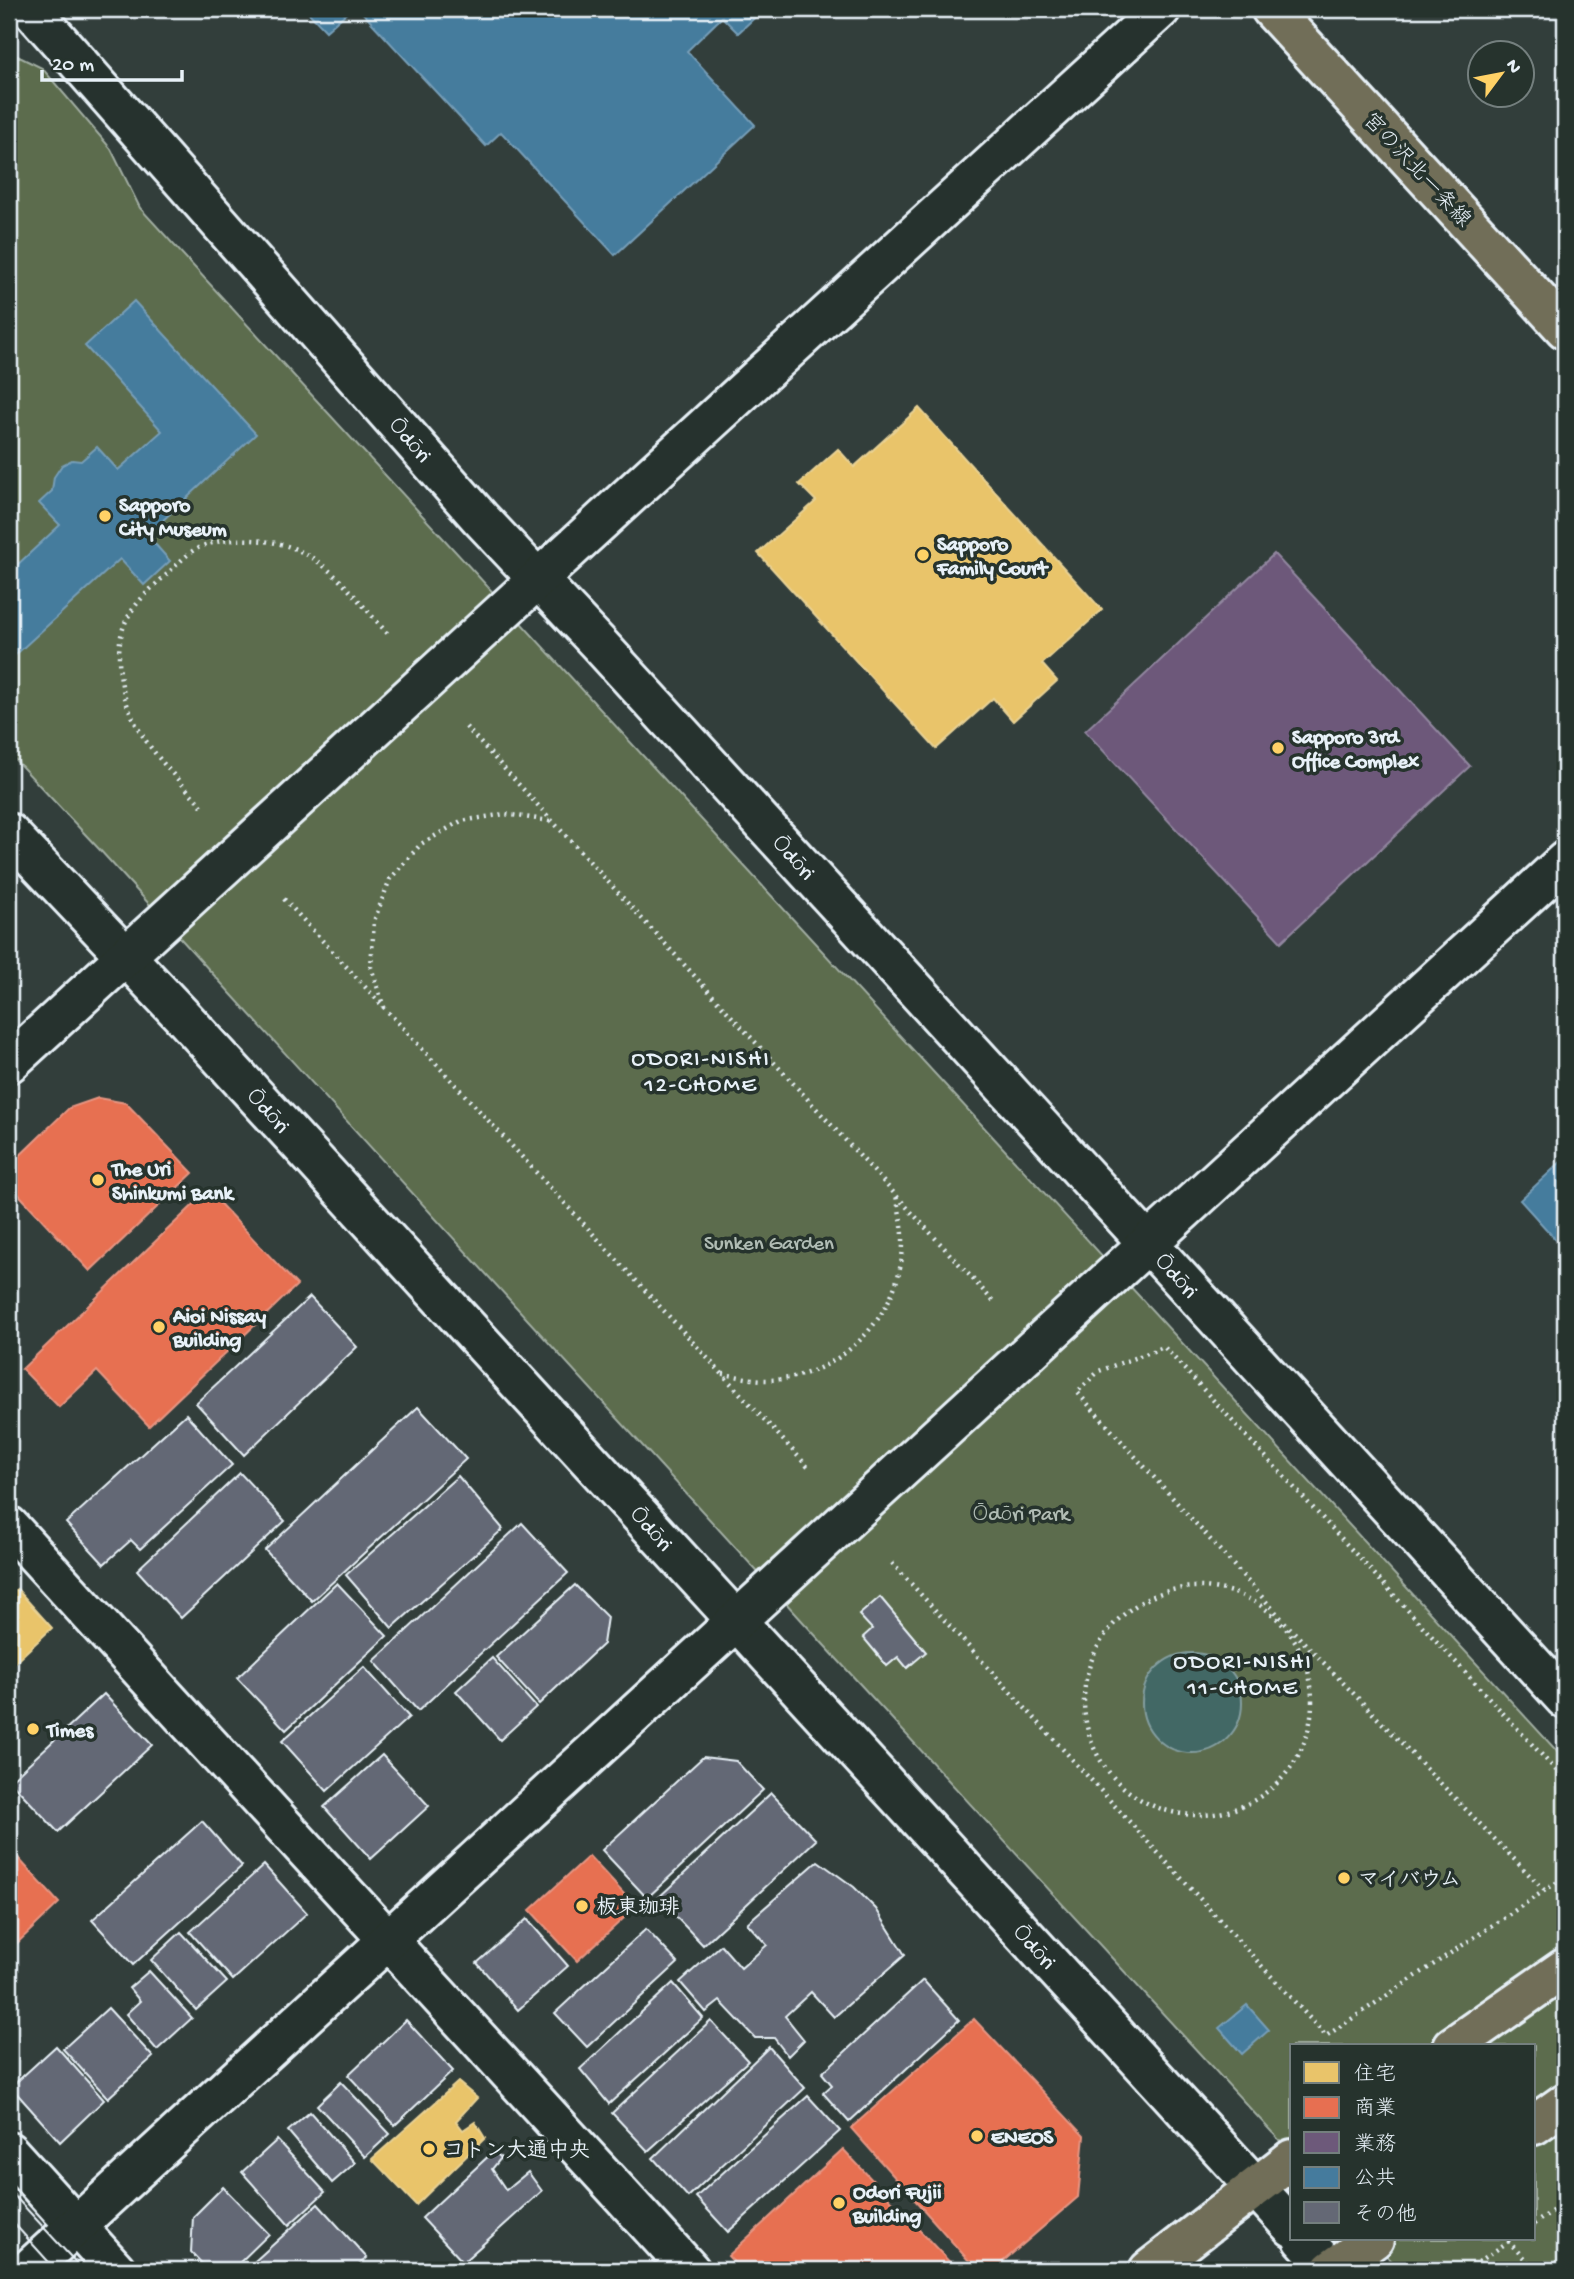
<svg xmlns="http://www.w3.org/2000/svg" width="1574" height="2279" font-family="'Gochi Hand','Klee One',sans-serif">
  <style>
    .green { fill: #5c6c4e; stroke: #a2aea3; stroke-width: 2 }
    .water { fill: #426765; stroke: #849ea0; stroke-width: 2 }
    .homes { fill: #e9c46a; stroke: #e9d295; stroke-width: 2 }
    .shops { fill: #e76f51; stroke: #e79683; stroke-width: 2 }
    .offices { fill: #6d597a; stroke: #9287a0; stroke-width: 2 }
    .public { fill: #457b9d; stroke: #769eb8; stroke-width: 2 }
    .building { fill: #646875; stroke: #e8f1f8; stroke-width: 2 }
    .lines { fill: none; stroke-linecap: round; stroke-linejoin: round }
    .minor-casing { stroke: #e8f1f8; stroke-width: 44 }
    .major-casing { stroke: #e8f1f8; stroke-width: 44 }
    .highway-casing { stroke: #e8f1f8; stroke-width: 44 }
    .path { stroke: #e8f1f8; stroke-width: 4.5; stroke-dasharray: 2 5; stroke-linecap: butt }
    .minor { stroke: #26332d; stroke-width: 38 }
    .major { stroke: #716e59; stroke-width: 38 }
    .highway { stroke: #716e59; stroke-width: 38 }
    .tram { stroke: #e8f1f8; stroke-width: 2 }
    .poi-dot { fill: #ffd166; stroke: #26332d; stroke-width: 2.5 }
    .labels { text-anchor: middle; stroke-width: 7; stroke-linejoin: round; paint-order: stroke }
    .street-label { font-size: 21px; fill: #e8f1f8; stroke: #26332d }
    .poi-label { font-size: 21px; font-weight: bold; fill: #e8f1f8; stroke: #26332d; text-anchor: start }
    .park-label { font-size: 21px; fill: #b0bcb4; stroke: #26332d }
    .neighbourhood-label { font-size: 23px; letter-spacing: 2px; fill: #e8f1f8; stroke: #26332d }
  </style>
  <rect width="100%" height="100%" fill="#323e3b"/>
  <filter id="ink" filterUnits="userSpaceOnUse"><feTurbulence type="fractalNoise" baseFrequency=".0143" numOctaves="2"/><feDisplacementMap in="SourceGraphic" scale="14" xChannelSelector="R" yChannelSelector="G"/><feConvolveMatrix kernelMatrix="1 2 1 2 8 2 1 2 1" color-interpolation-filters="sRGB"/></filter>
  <g filter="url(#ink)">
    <path class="green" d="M9 52 42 68 111 149 140 208 1565 1760V2270H1400L1371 2239H1534V2046H1292V2154L825 1646 99 849 9 753Z"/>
    <circle class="water" cx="1192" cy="1703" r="50"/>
    <g class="homes">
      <path d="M919 408 1102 610 1042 664 1057 681 1013 721 993 698 936 749 758 553 816 501 799 484 838 449 854 467Z"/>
      <path d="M17 1589 52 1628 9 1668V1596Z"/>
      <path d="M458 2082 477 2098 456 2121 463 2130 475 2122 485 2138 416 2205 372 2159Z"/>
    </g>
    <g class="shops">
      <path d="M98 1098 126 1103 193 1173 90 1271 9 1184V1166L69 1108Z"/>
      <path d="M208 1191 297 1285 149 1426 97 1371 59 1407 22 1369Z"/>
      <path d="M9 1848 59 1903 9 1951Z"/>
      <path d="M589 1856 636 1907 577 1961 530 1910Z"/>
      <path d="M974 2019 1084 2136 1078 2197 993 2270H977L851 2128Z"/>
      <path d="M843 2149 957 2270H741L728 2256Z"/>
    </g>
    <path class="offices" d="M1274 554 1470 766 1281 942 1085 731Z"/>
    <g class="public">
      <path d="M305 9H351L326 31Z"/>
      <path d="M359 9H764L738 33 722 17 687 51 755 125 615 255 501 132 486 146Z"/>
      <path d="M134 301 256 434 147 535 170 561 144 585 120 559 11 659 9 656V560L15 567 60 525 39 503 52 491 54 477 62 465 72 460 81 461 97 447 118 470 162 431 85 346Z"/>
      <path d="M1565 1158V1250L1520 1200Z"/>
      <path d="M1247 2005 1269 2030 1242 2054 1219 2028Z"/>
    </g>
    <g class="building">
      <path d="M310 1297 357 1347 244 1455 196 1403Z"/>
      <path d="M418 1407 466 1459 312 1601 265 1550Z"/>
      <path d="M186 1414 232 1465 140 1549 131 1540 104 1564 66 1523Z"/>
      <path d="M240 1473 285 1521 181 1618 137 1570Z"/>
      <path d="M458 1476 503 1529 392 1628 346 1575Z"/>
      <path d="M522 1523 568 1573 418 1711 374 1661Z"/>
      <path d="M337 1583 387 1636 286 1730 237 1678Z"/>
      <path d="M575 1585 607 1617 603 1644 539 1704 496 1657Z"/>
      <path d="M880 1597 926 1652 907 1668 898 1657 887 1666 863 1637 872 1629 859 1615Z"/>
      <path d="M492 1658 536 1707 500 1740 456 1691Z"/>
      <path d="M364 1667 409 1717 327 1791 282 1741Z"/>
      <path d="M104 1694 152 1745 58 1832 10 1781Z"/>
      <path d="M382 1755 429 1806 371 1859 324 1807Z"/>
      <path d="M703 1757 736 1761 763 1790 647 1898 602 1850Z"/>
      <path d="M771 1793 816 1840 703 1945 658 1898Z"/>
      <path d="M202 1821 242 1866 133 1965 92 1920Z"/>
      <path d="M818 1861 854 1887 876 1909 905 1955 834 2017 811 1992 785 2016 804 2040 788 2056 774 2038H755L720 2001 706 2012 680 1982 721 1945 741 1968 767 1945 747 1923Z"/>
      <path d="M264 1865 307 1913 233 1980 190 1932Z"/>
      <path d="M527 1919 568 1966 518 2010 477 1963Z"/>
      <path d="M646 1929 678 1963 587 2047 555 2013Z"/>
      <path d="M181 1932 227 1982 196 2010 151 1960Z"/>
      <path d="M149 1971 192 2018 157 2050 126 2014 140 2001 129 1988Z"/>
      <path d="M923 1980 959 2020 849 2122 823 2093 832 2085 822 2073Z"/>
      <path d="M673 1983 703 2018 609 2104 580 2069Z"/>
      <path d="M108 2008 153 2057 108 2098 63 2049Z"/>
      <path d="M406 2020 453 2071 395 2125 348 2075Z"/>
      <path d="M711 2021 748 2061 648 2151 612 2113Z"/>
      <path d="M56 2046 104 2100 60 2142 11 2087Z"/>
      <path d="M769 2047 805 2088 688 2197 653 2158Z"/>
      <path d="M341 2082 390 2134 365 2157 317 2105Z"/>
      <path d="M808 2096 840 2131 728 2232 696 2197Z"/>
      <path d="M310 2112 355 2163 332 2183 288 2131Z"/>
      <path d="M277 2140 325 2192 289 2225 242 2172Z"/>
      <path d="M494 2151 501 2158 492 2169 506 2190 528 2172 542 2191 463 2262 422 2218Z"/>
      <path d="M223 2187 269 2234 232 2270H208L191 2252 193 2217Z"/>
      <path d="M318 2204 367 2258 353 2270H245Z"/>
    </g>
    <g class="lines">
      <defs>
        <g id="minor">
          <path id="s1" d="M31 9 480 518 598 643 1565 1699"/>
          <path id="s2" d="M9 833 186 1020 1292 2227"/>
          <path d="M9 1063 1161 9"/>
          <path d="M9 1526 690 2270"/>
          <path d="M9 2152 116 2270"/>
          <path d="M1303 2239 1331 2270"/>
          <path d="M28 2270 1565 861"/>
        </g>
        <path id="major" d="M1271 9 1565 329"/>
        <g id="highway">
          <path d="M1453 2046 1565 1968"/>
          <path d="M1534 2125 1565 2103"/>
          <path d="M1149 2270 1292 2159"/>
          <path d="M1331 2270 1374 2239"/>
        </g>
      </defs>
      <use href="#minor" class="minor-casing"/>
      <use href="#major" class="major-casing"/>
      <use href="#highway" class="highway-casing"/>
      <g class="path">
        <path d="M466 727 993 1301"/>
        <path d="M202 806C171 771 136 740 124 694 118 671 116 642 126 621 134 604 150 589 164 577 174 568 185 555 196 549 219 536 266 538 290 547 331 561 360 604 389 635"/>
        <path d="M284 899 808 1467"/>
        <path d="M384 1008 371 967 374 921 390 879 421 844 461 821 505 814 550 821"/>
        <path d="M723 1374C737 1376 752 1380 766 1380 841 1380 905 1312 903 1237 903 1223 898 1208 896 1195"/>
        <path d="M892 1563 1326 2036 1565 1877"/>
        <circle cx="1198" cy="1701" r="114"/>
        <path d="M1544 1890 1291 1629 1077 1392 1099 1371 1164 1347 1565 1780"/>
        <path d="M1534 2224 1565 2202"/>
        <path d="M1508 2241 1535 2270"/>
        <path d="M1467 2270 1512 2239"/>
      </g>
      <use href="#minor" class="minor"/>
      <use href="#major" class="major"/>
      <use href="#highway" class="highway"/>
      <g class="tram">
        <path d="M9 2190 83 2270"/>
        <path d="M9 2218 56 2270"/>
      </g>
    </g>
  </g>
  <g class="poi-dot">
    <circle cx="105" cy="516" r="7"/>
    <circle cx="923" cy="555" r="7"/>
    <circle cx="1278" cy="748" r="7"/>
    <circle cx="98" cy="1180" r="7"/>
    <circle cx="159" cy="1327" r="7"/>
    <circle cx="33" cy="1729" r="7"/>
    <circle cx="1344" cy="1878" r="7"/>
    <circle cx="582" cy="1906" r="7"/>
    <circle cx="977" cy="2136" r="7"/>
    <circle cx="429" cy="2149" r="7"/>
    <circle cx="839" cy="2203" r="7"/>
  </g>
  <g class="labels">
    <g class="street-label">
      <text transform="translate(1418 169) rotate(47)" y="7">宮の沢北一条線</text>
      <text dy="7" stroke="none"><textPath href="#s1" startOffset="574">Ōdōri</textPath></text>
      <text dy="7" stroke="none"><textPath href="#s1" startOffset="1141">Ōdōri</textPath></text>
      <text dy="7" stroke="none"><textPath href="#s2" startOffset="380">Ōdōri</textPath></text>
      <text dy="7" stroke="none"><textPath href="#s1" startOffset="1708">Ōdōri</textPath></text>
      <text dy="7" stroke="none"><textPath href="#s2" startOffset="947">Ōdōri</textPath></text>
      <text dy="7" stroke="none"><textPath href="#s2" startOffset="1514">Ōdōri</textPath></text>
    </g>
    <g class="poi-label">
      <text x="119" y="511">Sapporo<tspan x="119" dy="24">City Museum</tspan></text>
      <text x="937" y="550">Sapporo<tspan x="937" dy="24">Family Court</tspan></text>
      <text x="1292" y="743">Sapporo 3rd<tspan x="1292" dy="24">Office Complex</tspan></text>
      <text x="112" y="1175">The Uri<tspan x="112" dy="24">Shinkumi Bank</tspan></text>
      <text x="173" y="1322">Aioi Nissay<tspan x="173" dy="24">Building</tspan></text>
      <text x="47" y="1736">Times</text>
      <text x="1358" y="1885">マイバウム</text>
      <text x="596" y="1913">板東珈琲</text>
      <text x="991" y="2143">ENEOS</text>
      <text x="443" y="2156">コトン大通中央</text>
      <text x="853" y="2198">Odori Fujii<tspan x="853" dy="24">Building</tspan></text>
    </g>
    <g class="park-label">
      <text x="769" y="1249">Sunken Garden</text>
      <text x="1021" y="1520">Ōdōri Park</text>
    </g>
    <g class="neighbourhood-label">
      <text x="701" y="1065">ODORI-NISHI<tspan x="701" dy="26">12-CHOME</tspan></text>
      <text x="1243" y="1668">ODORI-NISHI<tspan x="1243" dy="26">11-CHOME</tspan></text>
    </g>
  </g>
  <rect width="1574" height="2279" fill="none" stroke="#26332d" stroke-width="35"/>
  <rect x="18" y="18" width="1539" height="2244" fill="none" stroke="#e8f1f8" stroke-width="2.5" filter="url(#ink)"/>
  <rect x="1290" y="2044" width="245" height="196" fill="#26332d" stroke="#747f7e" stroke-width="2"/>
  <rect x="1304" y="2062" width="35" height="21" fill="#e9c46a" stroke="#747f7e" stroke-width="2"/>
  <text x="1354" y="2080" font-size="21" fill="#e8f1f8">住宅</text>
  <rect x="1304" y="2097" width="35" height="21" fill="#e76f51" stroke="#747f7e" stroke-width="2"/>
  <text x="1354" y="2114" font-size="21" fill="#e8f1f8">商業</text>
  <rect x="1304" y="2132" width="35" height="21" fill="#6d597a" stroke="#747f7e" stroke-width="2"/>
  <text x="1354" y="2150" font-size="21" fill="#e8f1f8">業務</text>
  <rect x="1304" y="2167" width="35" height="21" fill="#457b9d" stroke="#747f7e" stroke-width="2"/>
  <text x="1354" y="2184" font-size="21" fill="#e8f1f8">公共</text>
  <rect x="1304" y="2202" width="35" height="21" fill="#646875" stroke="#747f7e" stroke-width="2"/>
  <text x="1354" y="2220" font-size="21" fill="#e8f1f8">その他</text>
  <g transform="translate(1501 74) rotate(58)"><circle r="33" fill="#26332d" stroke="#747f7e" stroke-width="2"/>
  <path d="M0-5L12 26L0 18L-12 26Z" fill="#ffd166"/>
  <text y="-10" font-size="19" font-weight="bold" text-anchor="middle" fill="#e8f1f8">N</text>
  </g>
  <path d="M42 70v10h140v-10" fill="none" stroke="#e8f1f8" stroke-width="3.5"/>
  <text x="52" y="70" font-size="21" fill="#e8f1f8" stroke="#26332d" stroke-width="5" paint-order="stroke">20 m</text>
</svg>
